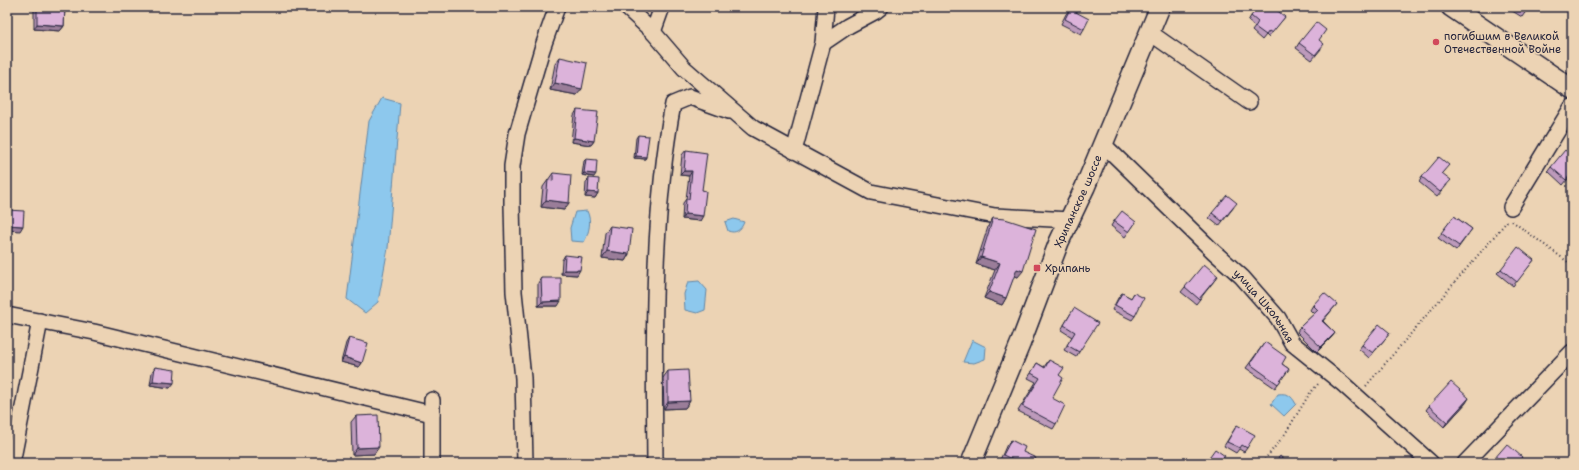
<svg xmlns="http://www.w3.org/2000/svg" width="1579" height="470" font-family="'Shantell Sans',sans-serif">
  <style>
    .water { fill: #8dc8ed; stroke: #6286a6 }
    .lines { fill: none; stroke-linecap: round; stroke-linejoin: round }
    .minor-casing { stroke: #22223b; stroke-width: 18 }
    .major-casing { stroke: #22223b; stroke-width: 22 }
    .path { stroke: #22223b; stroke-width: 2; stroke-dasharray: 1 3; stroke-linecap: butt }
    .minor { stroke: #ecd3b4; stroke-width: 15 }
    .major { stroke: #ecd3b4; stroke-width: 19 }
    .wall { fill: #bd9abb; stroke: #22223b }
    .shaded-wall { fill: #9a7d99; stroke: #22223b }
    .building { fill: #dcb3da; stroke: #22223b }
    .poi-dot { fill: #d1495b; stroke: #ecd3b4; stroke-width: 1.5 }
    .labels { text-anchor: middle; stroke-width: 3.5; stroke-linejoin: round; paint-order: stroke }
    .poi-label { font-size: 11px; fill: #22223b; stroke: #ecd3b4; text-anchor: start }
    .street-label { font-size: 11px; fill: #22223b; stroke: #ecd3b4 }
  </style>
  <rect width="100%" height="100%" fill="#ecd3b4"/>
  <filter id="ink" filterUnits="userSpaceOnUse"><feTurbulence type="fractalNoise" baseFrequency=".025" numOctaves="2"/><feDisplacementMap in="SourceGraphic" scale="8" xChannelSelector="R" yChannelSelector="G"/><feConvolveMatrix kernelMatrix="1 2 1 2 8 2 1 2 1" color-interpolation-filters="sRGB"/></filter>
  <g filter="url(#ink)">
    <g class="water">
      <path d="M382 98 400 103 388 248 378 302 365 313 347 299 369 121Z"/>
      <path d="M587 211C592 221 589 233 584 242L571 241 570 228 575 212Z"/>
      <path d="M734 219 744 222C741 230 736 234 728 231L725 222Z"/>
      <path d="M699 281 707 290 705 310 697 313 685 310 684 294 688 282Z"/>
      <path d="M972 340 986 347 985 359 974 363 963 362Z"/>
      <path d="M1278 394C1288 393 1291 395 1296 404L1284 416 1271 404Z"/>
    </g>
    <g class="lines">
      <defs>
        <g id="minor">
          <path d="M626 7 653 32 684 68 753 128 871 192 995 216 1070 220"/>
          <path d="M653 32 662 7"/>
          <path d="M1149 32 1249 102"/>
          <path d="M823 43 848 26 876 11 881 7"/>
          <path id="s1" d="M1102 143 1214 252 1242 277 1278 318 1292 343 1343 384 1431 463"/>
          <path d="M794 151 823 43 826 7"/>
          <path d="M1511 207 1572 107"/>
          <path d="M7 315 94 332 432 414"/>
          <path d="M432 400V463"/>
          <path d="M12 463 40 321"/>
          <path d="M525 463 523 378 514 292 512 204V166L517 134 542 49 557 7"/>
          <path d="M655 463C654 343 651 222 673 104L690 97 729 111"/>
          <path d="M1465 463 1572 352"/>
        </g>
        <g id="major">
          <path d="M1451 7 1572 89"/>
          <path id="s2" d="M971 463 1021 342 1059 242 1085 187 1160 7"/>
        </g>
      </defs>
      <use href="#minor" class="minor-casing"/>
      <use href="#major" class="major-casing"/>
      <g class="path">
        <path d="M1512 221 1572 265"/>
        <path d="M1366 386 1509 219"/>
        <path d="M1262 463 1285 434 1310 393 1319 383"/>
      </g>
      <use href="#minor" class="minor"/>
      <use href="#major" class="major"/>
    </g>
    <g class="wall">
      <path d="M34 7H65L64 26 60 31 34 29Z"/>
      <path d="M1510 7H1529L1522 17 1509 9Z"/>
      <path d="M1070 9 1084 29 1081 34 1061 24 1066 14Z"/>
      <path d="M1251 16 1285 17 1268 37 1266 35 1262 40 1252 31 1255 27 1248 21Z"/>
      <path d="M1319 40 1321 49 1312 60 1296 48 1299 43Z"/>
      <path d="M560 57 577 95 550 90 555 64Z"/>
      <path d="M577 110 594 141 591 145 571 142 574 115Z"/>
      <path d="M638 135 646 157 645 159 634 158 636 138Z"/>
      <path d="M686 150 702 190 700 221 682 219 683 203 686 199 689 176 680 175 682 155Z"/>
      <path d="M586 159 594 177 582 175 584 161Z"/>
      <path d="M1551 167 1572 174 1563 185 1548 171Z"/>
      <path d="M1445 169 1442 173 1447 185 1437 197 1419 182 1422 177Z"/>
      <path d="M553 173 564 210 541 207 543 187Z"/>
      <path d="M589 178 598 193 595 198 585 197 586 183Z"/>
      <path d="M1234 207 1219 226 1209 218 1212 213Z"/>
      <path d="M1454 216 1472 229 1456 251 1438 238Z"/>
      <path d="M993 218 1018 277 1014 276 1006 298 1002 305 984 298 995 270 976 264 989 224Z"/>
      <path d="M1114 221 1136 222 1125 237 1111 226Z"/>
      <path d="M610 226 629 254 625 261 602 258 605 233Z"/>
      <path d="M565 255 577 275 561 274 562 260Z"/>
      <path d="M1534 260 1513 286 1497 273 1501 269Z"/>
      <path d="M1218 276 1196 304 1181 292 1185 287Z"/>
      <path d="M541 278 558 306H538V283Z"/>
      <path d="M1122 293 1131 298 1134 293 1135 316 1132 320 1112 310 1118 298Z"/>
      <path d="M1337 304 1323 321 1335 333 1331 338 1317 352 1297 332 1300 327 1314 314 1310 310 1313 305Z"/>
      <path d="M1071 313 1079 352 1076 357 1064 350 1072 337 1061 330Z"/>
      <path d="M1390 333 1369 358 1359 349 1362 345Z"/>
      <path d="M349 338 362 363 359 367 341 362 346 343Z"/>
      <path d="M1265 342 1282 364 1289 369 1275 388 1246 368Z"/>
      <path d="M1049 360 1059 375 1052 398 1056 424 1053 429 1018 411 1036 382 1028 378 1037 363 1044 367Z"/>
      <path d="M155 367 170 388 150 385 152 372Z"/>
      <path d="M668 371 690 401 685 408 664 409 663 378Z"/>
      <path d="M1466 403 1444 427 1426 410 1429 406Z"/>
      <path d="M356 416 374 454 352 455 351 422Z"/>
      <path d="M1237 425 1247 448 1244 452 1239 449 1236 453 1224 446Z"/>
      <path d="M1011 440 1023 452 1033 463H1007L1000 460 1007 444Z"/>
      <path d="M1522 457 1518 463H1491L1494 459Z"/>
    </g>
    <g class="shaded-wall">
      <path d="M37 24 64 26 60 31 34 29Z"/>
      <path d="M555 83 582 89 577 95 550 90Z"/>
      <path d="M574 138 594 141 591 145 571 142Z"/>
      <path d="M636 156 646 157 645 159 634 158Z"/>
      <path d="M684 171H692L689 176 680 175Z"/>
      <path d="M584 173 596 174 594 177 582 175Z"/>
      <path d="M588 192 598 193 595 198 585 197Z"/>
      <path d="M546 200 569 203 564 210 541 207Z"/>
      <path d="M685 214 703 216 700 221 682 219Z"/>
      <path d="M7 225 23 226 20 231 7 230Z"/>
      <path d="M607 251 629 254 625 261 602 258Z"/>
      <path d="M981 257 1000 263 995 270 976 264Z"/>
      <path d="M1017 269 1023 271 1018 277 1012 275Z"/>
      <path d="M564 270H580L577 275 561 274Z"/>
      <path d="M989 292 1006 298 1002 305 984 298Z"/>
      <path d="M561 301 558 306H538L542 302Z"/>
      <path d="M1335 333 1331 338 1317 352 1321 347Z"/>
      <path d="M344 357 362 363 359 367 341 362Z"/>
      <path d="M153 381 174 383 170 388 150 385Z"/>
      <path d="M1469 398 1466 403 1444 427 1447 422Z"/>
      <path d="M690 401 685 408 664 409 668 402Z"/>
      <path d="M379 447 374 454 352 455 357 448Z"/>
    </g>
    <g class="building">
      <path d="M37 7H65L64 26 37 24Z"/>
      <path d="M1258 7H1273L1285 17 1272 33 1269 31 1266 35 1255 27 1258 22 1251 16Z"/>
      <path d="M1522 7H1529L1527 10Z"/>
      <path d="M1070 9 1089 19 1084 29 1065 19Z"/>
      <path d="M1316 22 1326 30 1319 40 1324 44 1315 55 1299 43Z"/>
      <path d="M560 57 587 63 582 89 555 83Z"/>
      <path d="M577 110 598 112 594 141 574 138Z"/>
      <path d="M638 135 649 136 646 157 636 156Z"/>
      <path d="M686 150 707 153 702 190 706 191 703 216 685 214 686 199H689L692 171H684Z"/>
      <path d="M1565 150 1572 156V173L1566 180 1551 167Z"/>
      <path d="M1439 157 1449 165 1442 173 1451 180 1440 192 1422 177Z"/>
      <path d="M586 159 597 160 596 174 584 173Z"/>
      <path d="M553 173 571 175 569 203 546 200 548 180 553 181Z"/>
      <path d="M589 178 599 179 598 193 588 192Z"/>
      <path d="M1227 195 1237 203 1222 221 1212 213Z"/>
      <path d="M7 210 24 211 23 226 7 225Z"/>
      <path d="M1122 211 1136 222 1129 232 1114 221Z"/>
      <path d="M1454 216 1472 229 1459 246 1441 233Z"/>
      <path d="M993 218 1005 219 1036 229 1023 271 1017 269 1006 298 989 292 1000 263 981 257Z"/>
      <path d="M610 226 632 229 629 254 607 251Z"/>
      <path d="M1518 247 1534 260 1517 282 1501 269Z"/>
      <path d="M565 255 582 257 580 270H564Z"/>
      <path d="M1204 264 1218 276 1199 299 1185 287Z"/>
      <path d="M541 278H561V301L542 302Z"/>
      <path d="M1122 293 1131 298 1134 293 1144 298 1135 316 1115 305Z"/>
      <path d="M1324 293 1337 304 1322 321 1335 333 1321 347 1300 327 1318 310 1313 305Z"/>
      <path d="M1074 308 1098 323 1079 352 1067 345 1075 332 1064 325Z"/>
      <path d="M1379 324 1390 333 1373 353 1362 345Z"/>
      <path d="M349 338 368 343 362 363 344 357Z"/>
      <path d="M1265 342 1286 357 1282 364 1289 369 1278 384 1250 364Z"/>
      <path d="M1049 360 1064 368 1059 375 1063 378 1052 398 1065 405 1056 424 1022 406 1040 378 1031 373 1037 363 1045 368Z"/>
      <path d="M155 367 175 370 174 383 153 381Z"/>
      <path d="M688 370 690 401 668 402V371Z"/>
      <path d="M1451 382 1469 398 1447 422 1429 406Z"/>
      <path d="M378 415 379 447 357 448 356 416Z"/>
      <path d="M1237 425 1255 435 1247 448 1242 445 1240 448 1227 442Z"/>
      <path d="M1011 440 1025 447 1023 452 1036 458 1033 463H1020L1003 455Z"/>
      <path d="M1507 444 1522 457 1517 463H1498L1494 459Z"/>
      <path d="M1215 449 1225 456 1220 463H1205Z"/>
      <path d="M1280 456 1288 463H1274Z"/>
    </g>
  </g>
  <g class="poi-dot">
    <circle cx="1436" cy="42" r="4"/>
    <rect x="1033" y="264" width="8" height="8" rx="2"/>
  </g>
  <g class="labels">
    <g class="poi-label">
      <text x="1444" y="40">погибшим в Великой<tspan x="1444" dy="13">Отечественной Войне</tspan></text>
      <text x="1045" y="272">Хрипань</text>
    </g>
    <g class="street-label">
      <text dy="4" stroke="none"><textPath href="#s2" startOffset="283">Хрипанское шоссе</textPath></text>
      <text dy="4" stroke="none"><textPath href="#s1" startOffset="230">улица Школьная</textPath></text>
    </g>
  </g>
  <rect width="1579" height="470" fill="none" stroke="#ecd3b4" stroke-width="24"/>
  <rect x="12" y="12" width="1555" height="446" fill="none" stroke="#22223b" stroke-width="1.5" filter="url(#ink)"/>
</svg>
